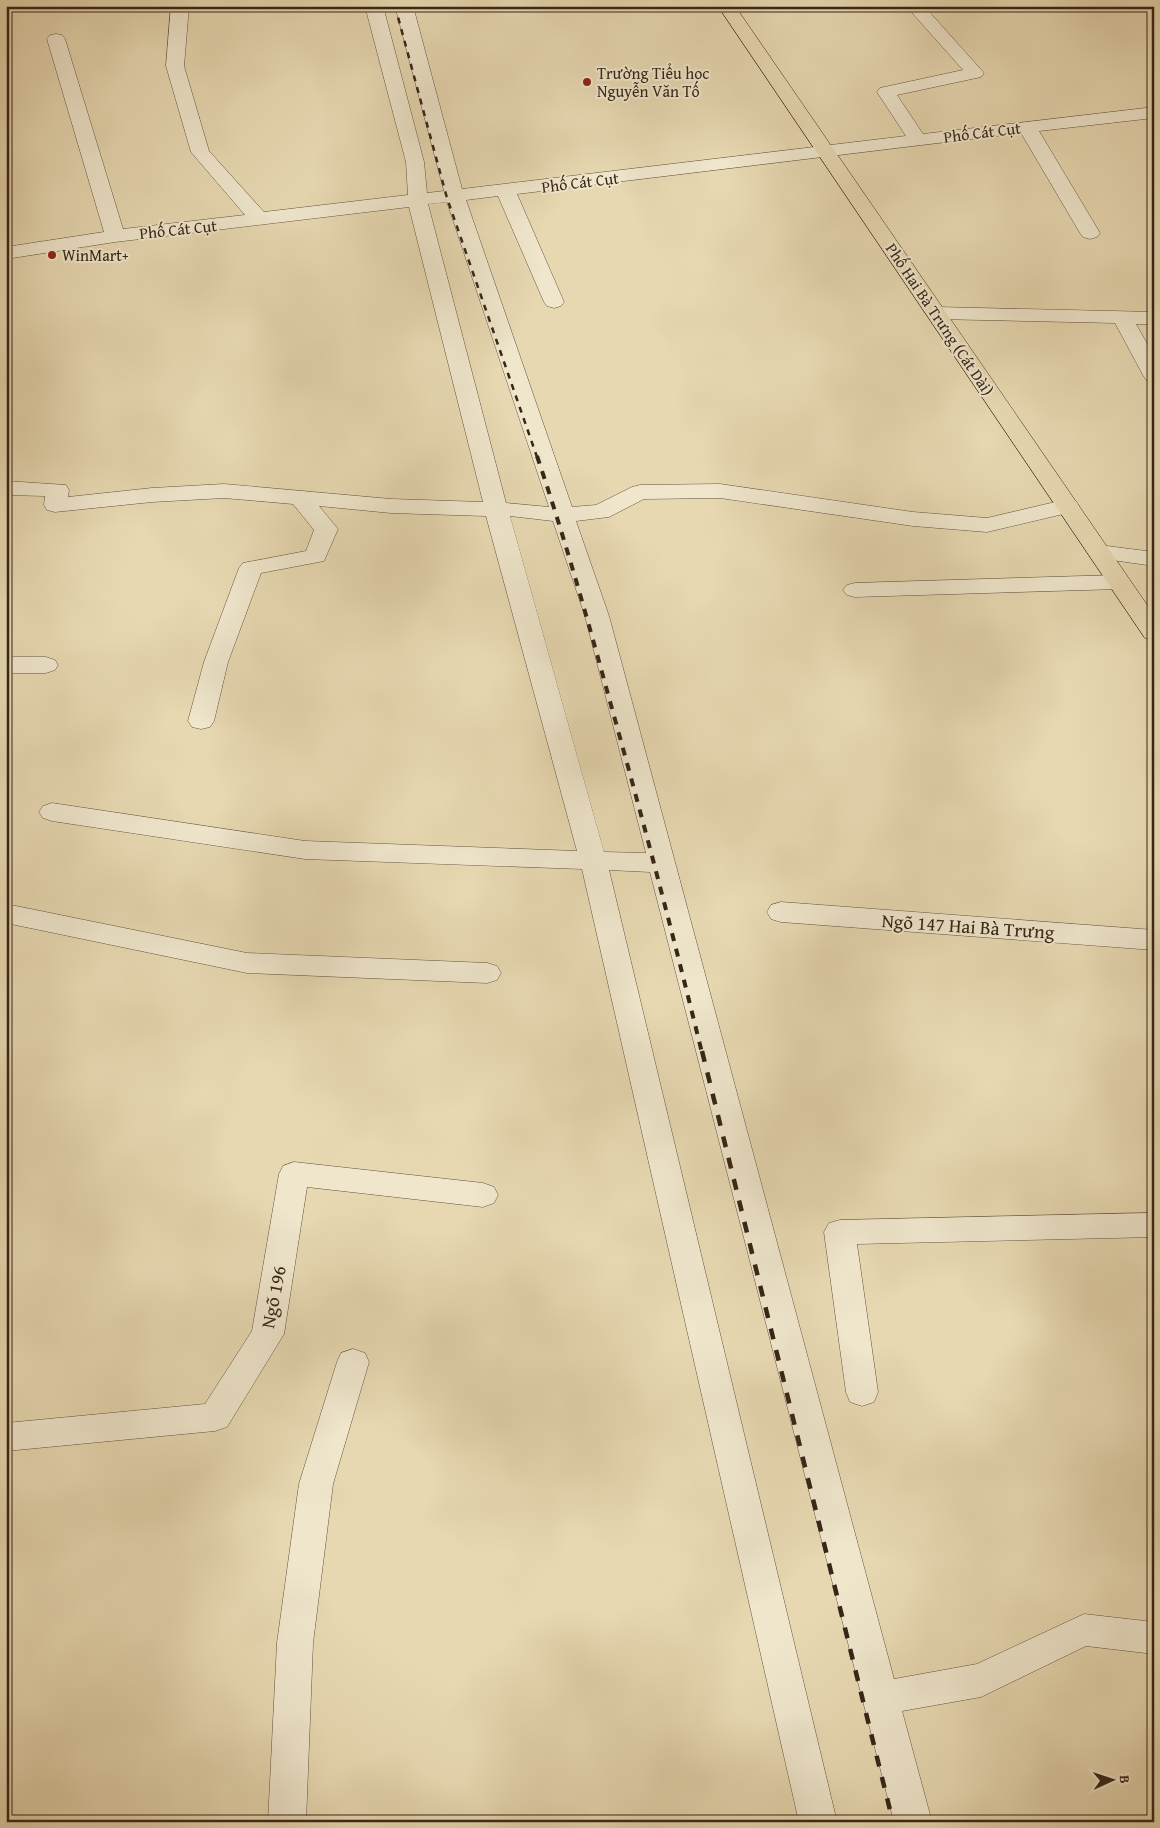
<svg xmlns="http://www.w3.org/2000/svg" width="1160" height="1828" font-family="'Gentium Book Plus',serif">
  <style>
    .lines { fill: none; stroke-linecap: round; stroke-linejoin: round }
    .minor-casing { stroke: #63523e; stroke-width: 1 }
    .major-casing { stroke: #372517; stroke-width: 1 }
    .minor { fill: #efe6cc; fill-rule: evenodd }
    .major { fill: #e7d8b1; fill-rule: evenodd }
    .rail-far2 { stroke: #372517; stroke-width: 2.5; stroke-dasharray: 6 6; stroke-linecap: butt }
    .rail-far1 { stroke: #372517; stroke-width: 4; stroke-dasharray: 8 8; stroke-linecap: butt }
    .rail { stroke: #372517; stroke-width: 4.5; stroke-dasharray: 11 11; stroke-linecap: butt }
    .poi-dot { fill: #8f2418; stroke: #efe6cc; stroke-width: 2 }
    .labels { text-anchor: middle; stroke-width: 4; stroke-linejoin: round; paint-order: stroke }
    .far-poi-label { font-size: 16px; fill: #372517; stroke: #efe6cc; text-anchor: start }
    .far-street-label { font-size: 16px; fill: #372517; stroke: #efe6cc }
    .street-label { font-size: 19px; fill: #372517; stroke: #efe6cc }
  </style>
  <rect width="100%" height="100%" fill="#e7d8b1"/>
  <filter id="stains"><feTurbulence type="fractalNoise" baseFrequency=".004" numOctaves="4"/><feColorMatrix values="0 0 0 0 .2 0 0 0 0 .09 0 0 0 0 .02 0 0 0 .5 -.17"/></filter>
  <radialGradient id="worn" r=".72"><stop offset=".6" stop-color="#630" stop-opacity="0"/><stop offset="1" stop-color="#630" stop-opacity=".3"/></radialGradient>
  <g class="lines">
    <defs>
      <g id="minor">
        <path d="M171 6H189L184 66 209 151 264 212 408 195 406 162 365 6H383L424 162 427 193 444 191 395 6H413L462 189 906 136 877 92 880 88 963 70 906 6H924L984 73 981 77 897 95 923 134 1154 107V118L1039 131 1100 233 1097 237 1090 239 1083 237 1080 233 1021 133 517 194 564 302 561 306 554 308 547 306 544 302 498 196 466 200 572 507 596 505 632 487 640 485 720 484 913 512 987 518 1068 499 1076 501 1079 506 1076 511 987 532 913 526 720 498 644 499 609 517 576 521 609 616 894 1679 977 1664 1084 1614 1154 1622V1654L1086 1646 981 1697 902 1711 932 1822H894L650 872 609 870 837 1822H799L582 869 305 859 52 821 43 818 39 812 43 806 52 803 305 841 577 851 486 516 391 513 319 506 338 529 324 561 261 573 228 662 214 721 210 727 201 729 192 727 188 721 204 662 239 568 243 563 306 551 314 530 293 504 224 498 152 502 55 512 47 510 44 505 45 496 6 495V481L66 485 69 490 68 497 152 488 224 484 391 499 483 502 409 207 115 242 6 259V247L104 232 47 39 50 35 56 34 62 35 65 39 123 229 245 215 191 152 166 66ZM447 202 549 507 506 503 428 204ZM510 516 553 521 585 616 646 853 604 852Z"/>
        <path d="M936 307 1154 312V324H1136L1154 356V381L1146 380 1143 375 1115 323 936 319 929 317 926 313 929 309Z"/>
        <path d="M1099 545 1154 552V566L1091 557 1087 552 1091 547Z"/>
        <path d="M1119 575 1127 577 1131 582 1127 587 1119 589 855 597 847 595 843 590 847 585 855 583Z"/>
        <path d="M6 657H46L55 660 58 665 55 670 46 673H6Z"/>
        <path d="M781 902 1154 930V950L781 922 771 919 767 912 771 905Z"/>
        <path d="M6 904 247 953 487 963 497 966 501 973 497 980 487 983 247 973 6 923Z"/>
        <path d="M294 1162 483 1183 494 1187 498 1195 494 1203 483 1207 307 1187 284 1334 227 1427 215 1431 6 1451V1423L205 1404 252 1331 279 1174 283 1166Z"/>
        <path d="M1154 1213V1237L857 1244 878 1392 874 1402 862 1406 850 1402 846 1392 824 1232 829 1223 840 1220Z"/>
        <path d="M353 1349 365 1353 369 1362 333 1484 313 1643 306 1822H268L277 1643 299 1484 337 1362 341 1353Z"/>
      </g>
      <path id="major" d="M718 6H735L1154 615V640L1145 638Z"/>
    </defs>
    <use href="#minor" class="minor-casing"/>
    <use href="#major" class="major-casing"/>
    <use href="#minor" class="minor"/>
    <use href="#major" class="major"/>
    <path class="rail-far2" d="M395 6 447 198 537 457"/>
    <path class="rail-far1" d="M537 456C564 536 587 617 609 698 642 816 673 934 702 1053"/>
    <path class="rail" d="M702 1051 893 1822"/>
  </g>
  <g class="poi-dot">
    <circle cx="587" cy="82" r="5"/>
    <circle cx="52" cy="255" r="5"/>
  </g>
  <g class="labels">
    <g class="far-poi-label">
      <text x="597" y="79">Trường Tiểu học<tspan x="597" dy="18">Nguyễn Văn Tố</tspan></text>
      <text x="62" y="261">WinMart+</text>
    </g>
    <g class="far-street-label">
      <text transform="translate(982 132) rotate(-7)" y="6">Phố Cát Cụt</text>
      <text transform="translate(580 182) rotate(-7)" y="6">Phố Cát Cụt</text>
      <text transform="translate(178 229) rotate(-6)" y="6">Phố Cát Cụt</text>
      <text transform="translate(940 319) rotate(56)" y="6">Phố Hai Bà Trưng (Cát Dài)</text>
    </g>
    <g class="street-label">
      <text transform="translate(968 926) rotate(4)" y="7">Ngõ 147 Hai Bà Trưng</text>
      <text transform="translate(273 1297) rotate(-79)" y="7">Ngõ 196</text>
    </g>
  </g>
  <rect width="1160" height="1828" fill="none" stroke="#e7d8b1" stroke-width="25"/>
  <rect x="8" y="8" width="1145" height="1813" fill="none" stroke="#372517" stroke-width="2.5"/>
  <rect x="12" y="12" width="1135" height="1803" fill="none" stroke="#372517"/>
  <g transform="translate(1112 1780) rotate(87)" stroke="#efe6cc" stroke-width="4" paint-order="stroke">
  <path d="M0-4L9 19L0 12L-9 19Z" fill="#372517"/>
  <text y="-8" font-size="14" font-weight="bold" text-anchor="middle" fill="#372517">B</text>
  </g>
  <rect width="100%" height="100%" filter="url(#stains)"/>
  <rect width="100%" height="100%" fill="url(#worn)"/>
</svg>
